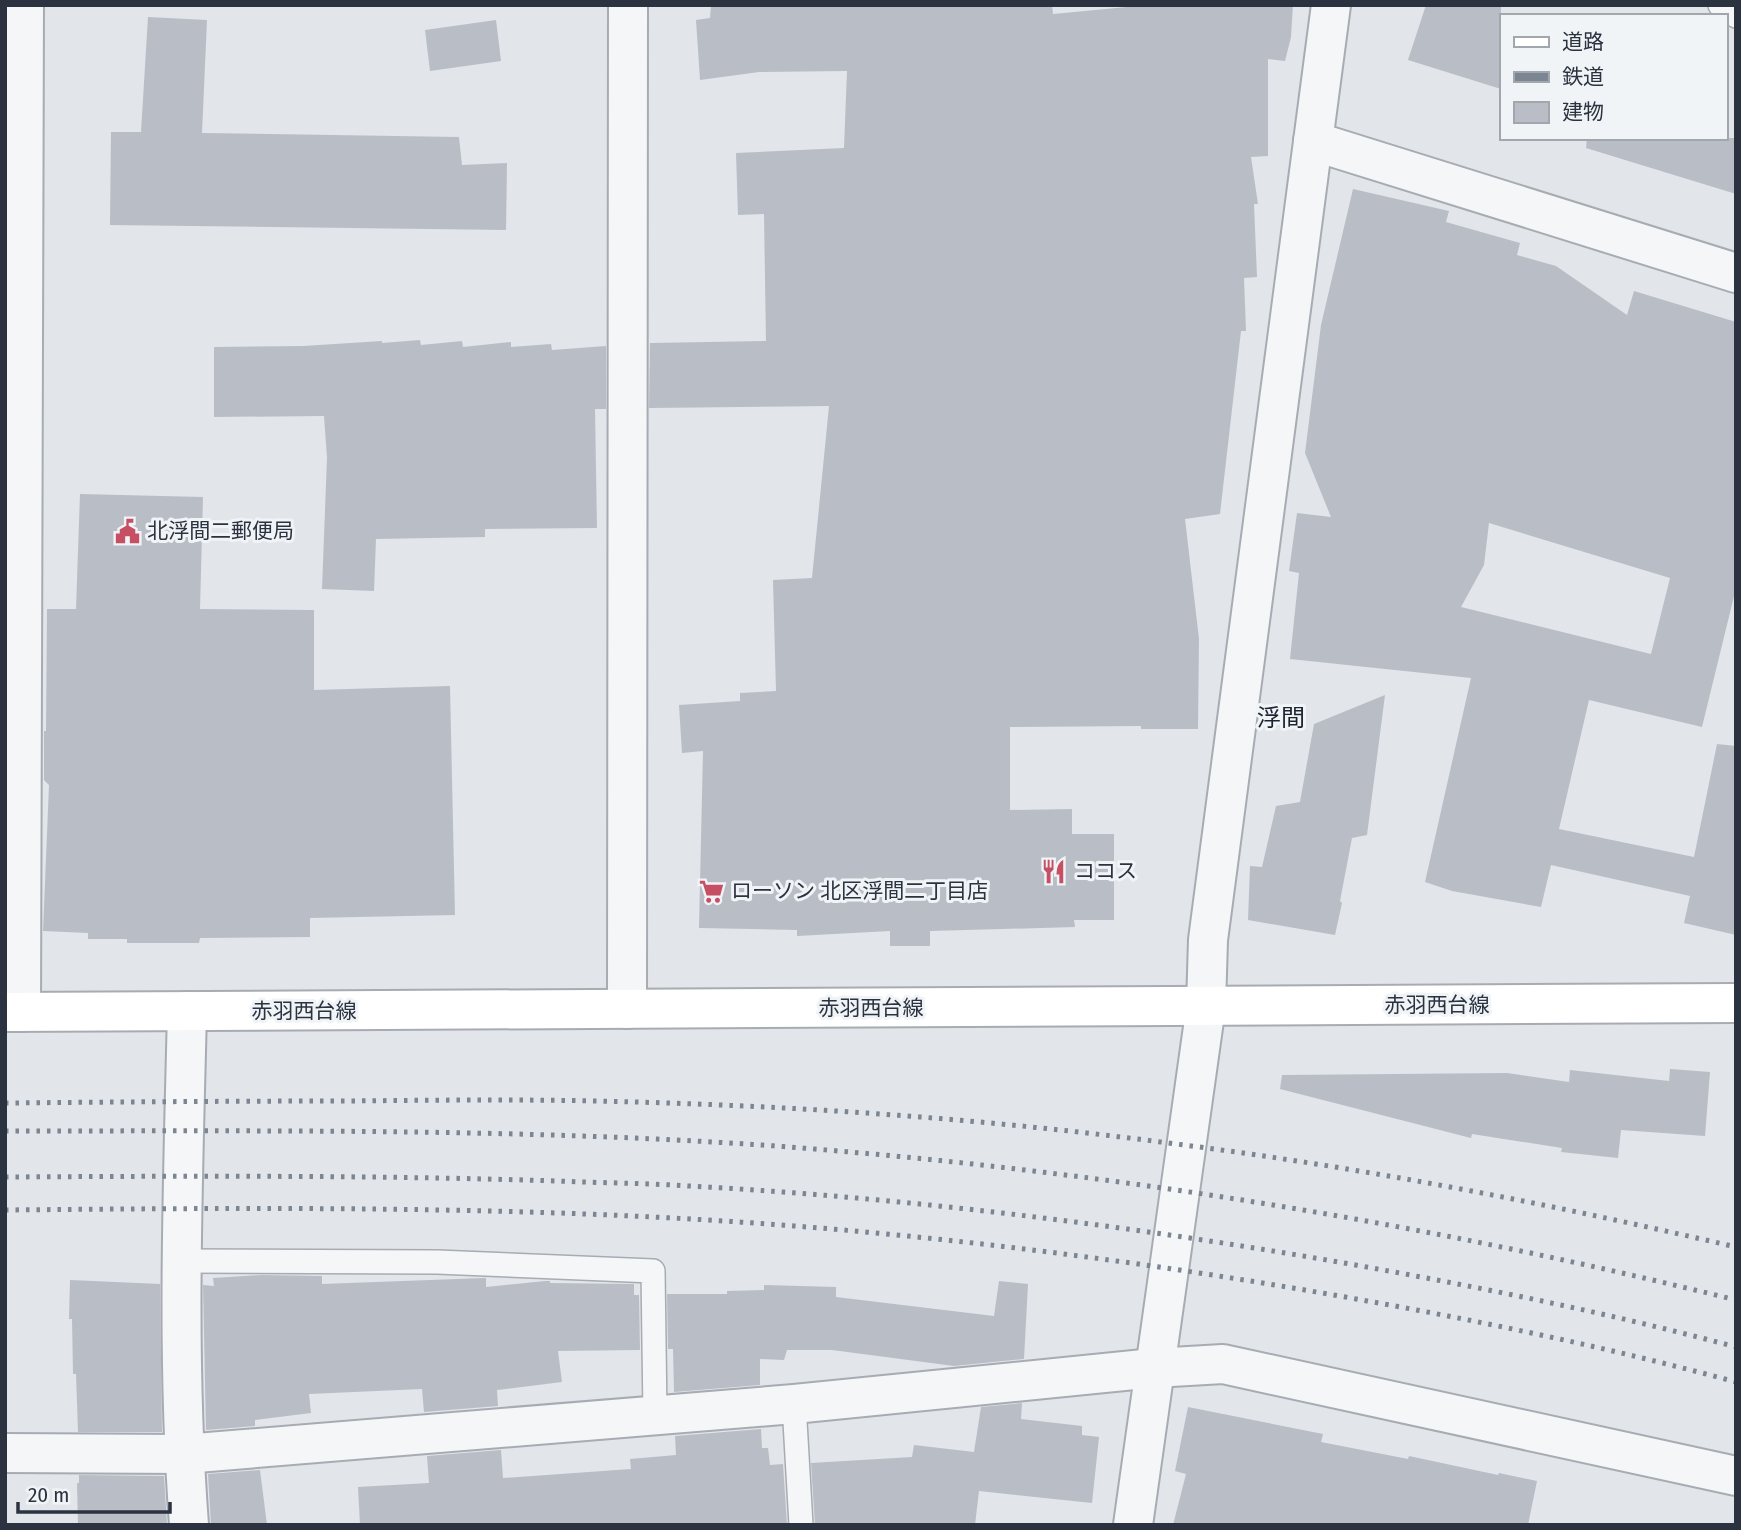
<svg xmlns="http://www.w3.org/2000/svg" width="1741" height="1530" font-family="'Fira Sans Condensed','Noto Sans JP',sans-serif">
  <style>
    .building { fill: #b9bec6; fill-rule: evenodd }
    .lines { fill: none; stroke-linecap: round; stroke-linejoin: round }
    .service-casing { stroke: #a7acb3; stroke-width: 26 }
    .minor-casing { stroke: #a7acb3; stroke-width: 42 }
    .secondary-casing { stroke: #a7acb3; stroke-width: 42 }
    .service { stroke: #f4f6f8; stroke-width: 23 }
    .minor { stroke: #f4f6f8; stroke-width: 38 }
    .secondary { stroke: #fff; stroke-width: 38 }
    .rail { stroke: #7c8592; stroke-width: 5; stroke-dasharray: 3.5 7; stroke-linecap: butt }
    .labels { text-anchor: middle; stroke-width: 6; stroke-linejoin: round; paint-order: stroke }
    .poi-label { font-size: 21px; fill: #2b3340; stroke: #f1f4f7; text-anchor: start }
    .street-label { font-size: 21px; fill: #2b3340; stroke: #f1f4f7 }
    .quarter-label { font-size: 24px; fill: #1d2431; stroke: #f1f4f7 }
  </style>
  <rect width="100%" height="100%" fill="#e2e5e9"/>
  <g class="building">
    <path d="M711 5H1052L1053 14 1148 5H1293L1291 37 1285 61 1268 59V156L1251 157 1258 204H1254L1257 277 1244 278 1246 331H1241L1220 514 1185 519 1199 639 1198 729H1141V726L1010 727V810L1072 809V834H1114V920H1074L1075 927 930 931V946H890V931L797 936V930L699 928 703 751 682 753 679 705 740 701V693L776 691 773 580 812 578 829 406 649 408 650 343 766 341 764 214 738 215 736 153 844 148 847 71 759 72 700 80 696 20 710 18Z"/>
    <path d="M1426 5H1501V89L1408 60Z"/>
    <path d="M148 17 207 20 202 133 459 137 462 165 507 163 506 230 110 225 111 132H141Z"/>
    <path d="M496 20 501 61 430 71 425 30Z"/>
    <path d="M1587 138H1736V194L1586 148Z"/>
    <path d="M1353 189 1449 211 1446 222 1520 243 1517 255 1556 266 1627 315 1634 291 1736 322V588L1702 727 1589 700 1559 829 1694 857 1717 744 1736 746V935L1684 923 1690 896 1551 865 1541 907 1452 891 1425 882 1471 678 1290 659 1299 573 1289 571 1297 513 1331 517 1305 453 1321 325ZM1489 523 1670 578 1651 654 1461 607 1484 565Z"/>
    <path d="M420 340 421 345 462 341 463 347 511 342V347L551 344 552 350 606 346V409H595L597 528 485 529V537L376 539 374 591 322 589 327 458 324 416 214 417V347L303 346 382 341V343Z"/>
    <path d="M80 494 203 497 200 609 314 610V690L450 686 455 915 310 918V937L200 938 199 943H127V939H88V933L43 931 49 785 44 780V731H46L47 609H76Z"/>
    <path d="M1385 695 1367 835 1352 838 1340 901 1342 903 1335 935 1248 920 1250 866 1262 867 1276 806 1300 802 1314 724Z"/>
    <path d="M1670 1069 1710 1072 1705 1136 1621 1130 1618 1158 1561 1152 1562 1148 1472 1134 1471 1138 1280 1089 1282 1075 1507 1073 1569 1082 1570 1070 1669 1081Z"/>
    <path d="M262 1275 322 1276V1284L484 1278H486V1287L545 1281H550V1283L634 1284V1295H639L640 1350 558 1351 562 1382 497 1390 498 1406 424 1412 422 1389 309 1394 311 1413 255 1420V1426L206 1430 203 1285 214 1286 213 1278Z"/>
    <path d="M70 1280 160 1284 162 1432H78L76 1374H73L72 1319H69Z"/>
    <path d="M999 1281 1028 1284 1024 1359 954 1366 832 1350H787L784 1360 760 1359V1385L674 1392 673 1349H668L667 1294H727V1291L764 1290V1285L836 1287V1297L994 1316Z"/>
    <path d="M1022 1403 1021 1419 1082 1426V1435L1099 1437 1092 1503 979 1491 975 1525H815L811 1463 912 1457 914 1445 974 1452 981 1407Z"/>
    <path d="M1188 1407 1323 1434 1321 1442 1408 1459 1409 1456 1498 1475 1499 1473 1537 1481 1528 1525H1173L1186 1474 1175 1471Z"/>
    <path d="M761 1429 762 1448H768L770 1465 783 1464 787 1525H360L358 1487 429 1483 427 1456 501 1450 503 1478 631 1469 630 1459 676 1455 675 1436Z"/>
    <path d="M260 1470 267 1525H211L208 1474Z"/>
    <path d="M79 1475 164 1476 167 1525H78L77 1483H79Z"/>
  </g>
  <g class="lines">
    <defs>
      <g id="service">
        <path d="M1720 5 1736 16"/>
        <path d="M182 1261 437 1262 653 1271 655 1415"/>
        <path d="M794 1404 801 1525"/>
      </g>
      <g id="minor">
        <path d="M1313 141 1736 273"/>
        <path d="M627 1009 628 5"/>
        <path d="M187 1011C183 1182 176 1354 189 1525"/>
        <path d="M21 1012 24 5"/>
        <path d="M5 1453 184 1454 794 1404 1154 1368 1223 1364 1736 1476"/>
        <path d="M1133 1525 1206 1006 1208 940 1331 5"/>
      </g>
      <path id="secondary" d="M5 1012 1736 1003"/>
    </defs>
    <use href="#service" class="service-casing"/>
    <use href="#minor" class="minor-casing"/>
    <use href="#secondary" class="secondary-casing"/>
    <use href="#service" class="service"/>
    <use href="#minor" class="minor"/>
    <use href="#secondary" class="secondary"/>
    <g class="rail">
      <path d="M5 1103C119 1102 233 1101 347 1101 443 1100 539 1099 635 1102 816 1107 997 1120 1176 1144 1365 1168 1551 1204 1736 1247"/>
      <path d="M5 1131C262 1131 520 1128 776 1146 1100 1170 1421 1222 1736 1300"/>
      <path d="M5 1177C189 1176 373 1175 558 1181 601 1183 645 1183 689 1186 911 1198 1132 1226 1350 1264 1479 1287 1609 1313 1736 1347"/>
      <path d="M5 1210C227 1208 450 1206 672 1218 882 1229 1091 1254 1299 1289 1446 1314 1592 1343 1736 1382"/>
    </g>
  </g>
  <defs>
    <symbol id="civic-bare" viewBox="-9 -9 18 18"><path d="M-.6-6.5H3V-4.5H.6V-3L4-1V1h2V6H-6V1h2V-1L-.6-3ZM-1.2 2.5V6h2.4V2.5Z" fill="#c64f64" stroke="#f1f4f7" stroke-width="2.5" paint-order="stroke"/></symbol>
    <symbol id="restaurant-bare" viewBox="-9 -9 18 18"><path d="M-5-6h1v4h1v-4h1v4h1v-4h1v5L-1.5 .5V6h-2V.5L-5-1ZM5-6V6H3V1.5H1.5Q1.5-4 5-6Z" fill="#c64f64" stroke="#f1f4f7" stroke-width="2.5" paint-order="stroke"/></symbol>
    <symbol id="supermarket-bare" viewBox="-9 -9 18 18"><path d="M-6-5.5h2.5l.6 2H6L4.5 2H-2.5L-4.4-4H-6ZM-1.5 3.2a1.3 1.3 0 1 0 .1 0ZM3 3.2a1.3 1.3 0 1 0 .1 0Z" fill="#c64f64" stroke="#f1f4f7" stroke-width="2.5" paint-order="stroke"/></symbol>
  </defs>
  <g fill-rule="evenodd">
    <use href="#civic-bare" x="110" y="514" width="35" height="35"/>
    <use href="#restaurant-bare" x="1036" y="854" width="35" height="35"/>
    <use href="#supermarket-bare" x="694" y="874" width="35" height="35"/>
  </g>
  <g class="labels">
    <g class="poi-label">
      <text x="147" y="538">北浮間二郵便局</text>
      <text x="1074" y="878">ココス</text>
      <text x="731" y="898">ローソン 北区浮間二丁目店</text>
    </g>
    <g class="street-label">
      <text x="1437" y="1012">赤羽西台線</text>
      <text x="871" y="1015">赤羽西台線</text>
      <text x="304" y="1018">赤羽西台線</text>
    </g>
    <g class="quarter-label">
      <text x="1281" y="726">浮間</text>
    </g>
  </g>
  <rect width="1741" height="1530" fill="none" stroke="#2b3340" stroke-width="14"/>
  <rect x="1500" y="14" width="228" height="126" fill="#f1f4f7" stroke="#a2a7ae" stroke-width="2"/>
  <rect x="1514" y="37" width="35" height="10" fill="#ffffff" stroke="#a2a7ae" stroke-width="2"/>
  <text x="1562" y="49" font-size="21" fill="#2b3340">道路</text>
  <rect x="1514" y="72" width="35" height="10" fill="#7c8592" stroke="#a2a7ae" stroke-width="2"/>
  <text x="1562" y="84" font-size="21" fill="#2b3340">鉄道</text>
  <rect x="1514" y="102" width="35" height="21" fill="#b9bec6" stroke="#a2a7ae" stroke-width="2"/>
  <text x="1562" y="119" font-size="21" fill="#2b3340">建物</text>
  <path d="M18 1502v10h152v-10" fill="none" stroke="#2b3340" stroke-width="3.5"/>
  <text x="28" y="1502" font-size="21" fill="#2b3340" stroke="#f1f4f7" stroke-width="5" paint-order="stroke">20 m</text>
</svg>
